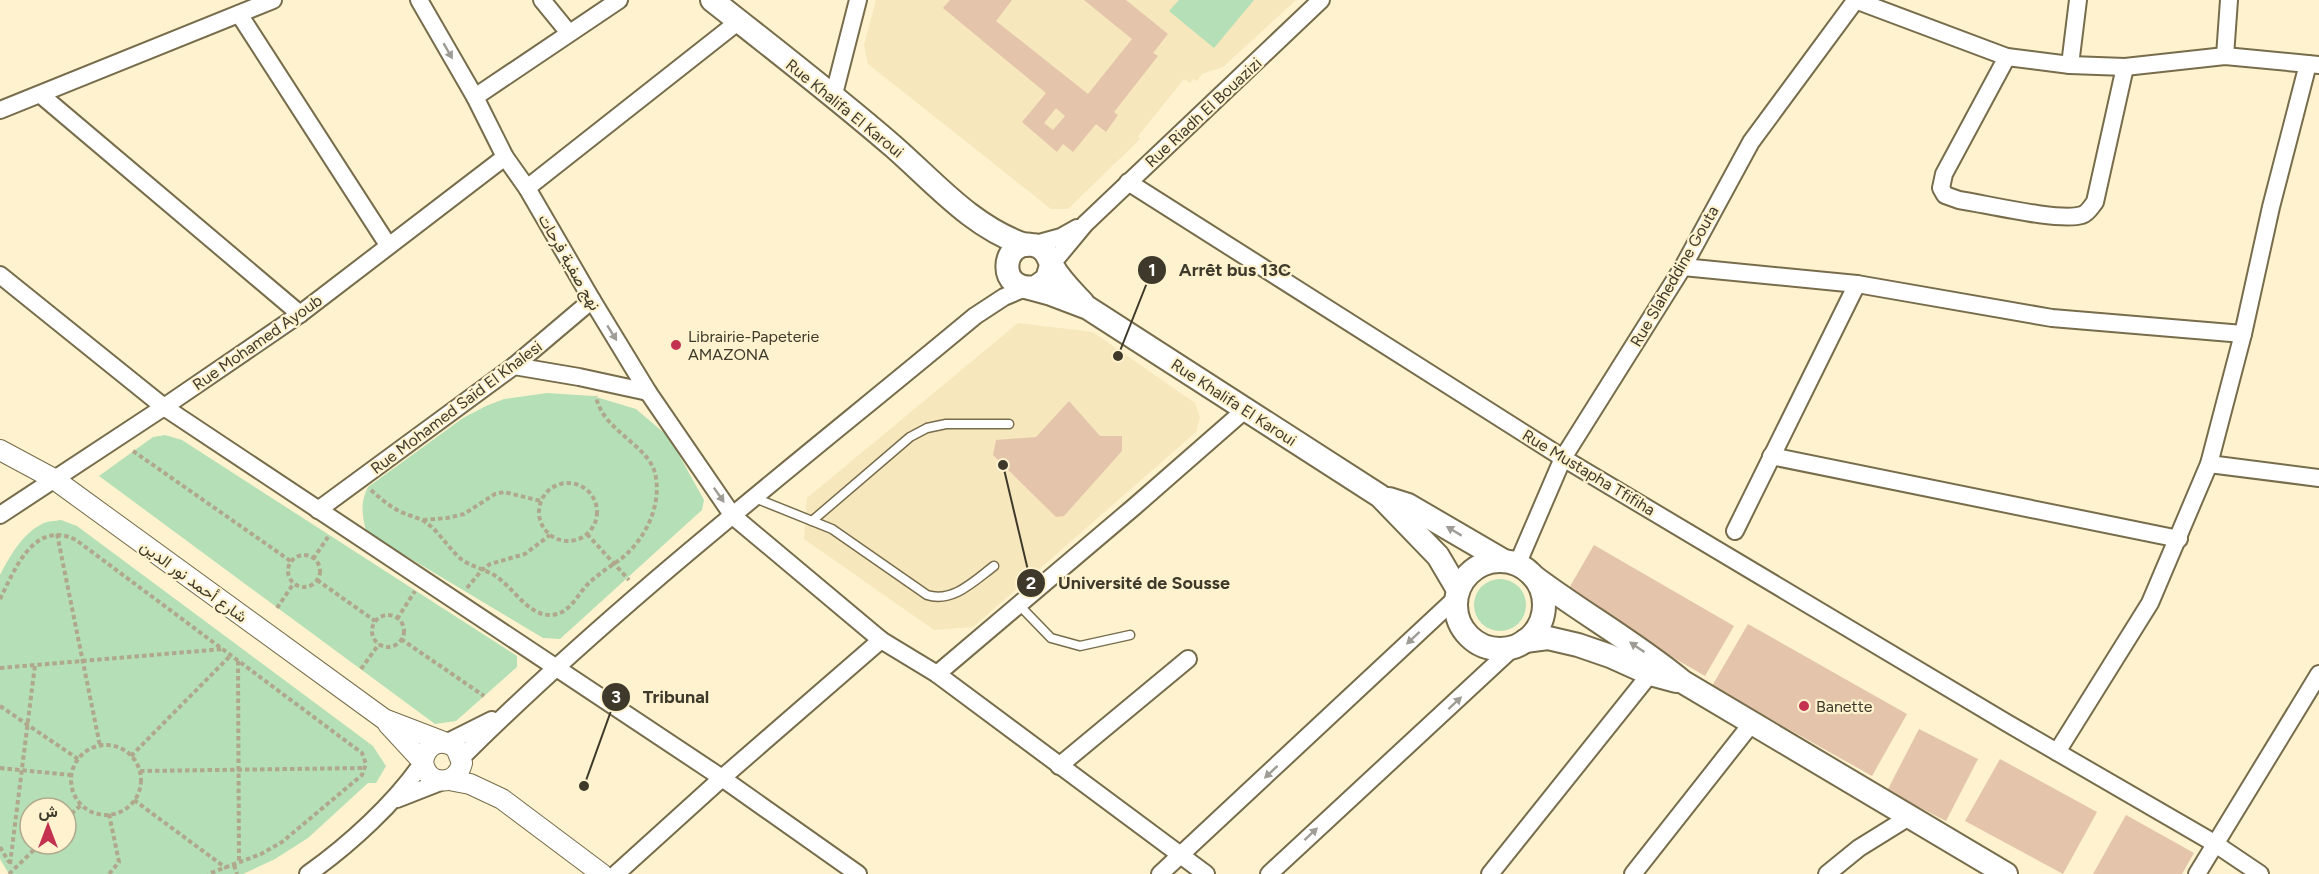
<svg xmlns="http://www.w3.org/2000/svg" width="2319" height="874" font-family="Figtree,Vazirmatn,sans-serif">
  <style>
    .built { fill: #f6e7bc }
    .green { fill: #b5dfb7; fill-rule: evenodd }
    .building { fill: #e4c4ab; fill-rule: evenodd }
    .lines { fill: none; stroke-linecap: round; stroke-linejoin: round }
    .service-casing { stroke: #776c4b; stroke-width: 11 }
    .minor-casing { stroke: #776c4b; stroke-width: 20 }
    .tertiary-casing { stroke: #776c4b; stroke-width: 22 }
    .secondary-casing { stroke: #776c4b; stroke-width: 26 }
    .path { stroke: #b0a88c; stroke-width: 4; stroke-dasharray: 4.5 3; stroke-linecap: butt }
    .service { stroke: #fff; stroke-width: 8 }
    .minor { stroke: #fff; stroke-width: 16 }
    .tertiary { stroke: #fff; stroke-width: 20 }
    .secondary { stroke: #fff; stroke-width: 22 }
    .oneway { fill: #9e9c95 }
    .poi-dot { fill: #c33251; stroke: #fef3ce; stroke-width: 2 }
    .labels { text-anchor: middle; stroke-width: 4.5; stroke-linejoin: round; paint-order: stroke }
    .street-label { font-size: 16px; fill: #3e392b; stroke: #fef3ce }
    .poi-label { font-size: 16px; fill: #3e392b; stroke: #fef3ce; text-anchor: start }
    .leader { fill: none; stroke: #3e392b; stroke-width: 2 }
    .callout-dot { fill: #3e392b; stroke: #fef3ce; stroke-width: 2 }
    .mark-label { font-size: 18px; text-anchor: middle; font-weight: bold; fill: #fff }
    .callout-label { font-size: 18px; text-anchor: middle; font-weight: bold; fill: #3e392b; stroke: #fef3ce; stroke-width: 4.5; stroke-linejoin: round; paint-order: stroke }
  </style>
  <rect width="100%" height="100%" fill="#fef3ce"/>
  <g class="built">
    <path d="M876 0H1296L1223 67 1202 74 1197 81 1193 79 1190 83 1184 79 1138 136 1140 139 1068 209H1051L868 64 864 45Z"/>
    <path d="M1018 323 1093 332 1195 403 1200 417 1196 432 973 627 934 630 804 539 807 498Z"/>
  </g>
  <g class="green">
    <path d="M1179 0H1254L1214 48 1169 11Z"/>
    <path d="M547 393 593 396 636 409 669 437 704 500 702 510 560 639 543 638 376 538 366 531C362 514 360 503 368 487L463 418 486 406 504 399Z"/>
    <path d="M165 435 182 440 517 656V667L456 721 435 724 99 476 153 437Z"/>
    <path d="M61 520 77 526 373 746 386 766 376 783H368L308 838 275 859 243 874H9L0 859V575C10 556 22 534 42 524 47 521 55 521 61 520ZM30 808H66V844H30Z"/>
    <circle cx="1500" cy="605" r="26"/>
  </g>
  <g class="building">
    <path d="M950 0H1012L996 21 1088 94 1132 39 1084 0H1126L1168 34 1153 53 1158 56 1114 112 1118 115 1106 132 1096 124 1073 152 1063 144 1057 152 1022 122 1046 93 943 8ZM1056 108 1065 116 1053 130 1044 123Z"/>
    <path d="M1069 401 1100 436H1122V451L1064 516 1056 517 993 455 996 440 1036 437Z"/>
    <path d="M1594 545 1734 626 1705 676 1565 595Z"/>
    <path d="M1748 624 1907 714 1872 776 1712 686Z"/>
    <path d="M1919 729 1978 759 1946 821 1887 791Z"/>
    <path d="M2000 759 2097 812 2063 874 1965 821Z"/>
    <path d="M2126 815 2194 853 2182 874H2093Z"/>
  </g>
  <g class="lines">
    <defs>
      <g id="service">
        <path d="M755 498 832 529 927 595C953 603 974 581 994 566"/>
        <path d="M812 521 910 437 927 428 946 424H1009"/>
        <path d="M1019 605 1051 638 1080 646 1130 635"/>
      </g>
      <g id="minor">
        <path d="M419 0 475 97 505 157 527 188 592 300 648 392 733 516 881 640"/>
        <path d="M542 0 569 33"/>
        <path d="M1855 0 2007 57 2070 65 2125 67 2225 56 2319 65"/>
        <path d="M239 14 388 245"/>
        <path d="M2225 56 2229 0"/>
        <path d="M2007 57 1944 174 1941 188 1945 195 1959 200C1986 204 2059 222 2082 215 2088 213 2091 207 2095 202L2125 67"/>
        <path d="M2070 65 2078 0"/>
        <path d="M41 95 300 314"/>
        <path d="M475 97 619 0"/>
        <path d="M833 98 858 0"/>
        <path d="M0 110 273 0"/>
        <path d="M1128 182 1563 458 2007 723 2214 843 2260 874"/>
        <path d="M527 188 739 21"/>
        <path d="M1032 245 1061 237 1077 228"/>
        <path d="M1051 265 1085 224 1321 0"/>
        <path d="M1683 267 1857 284 2052 318 2243 334"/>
        <path d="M0 275 164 407 722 778 858 874"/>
        <path d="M514 366 579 377 648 392"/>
        <path d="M1771 456 2179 539"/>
        <path d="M2209 464 2319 478"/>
        <path d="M318 510 514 366 592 300"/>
        <path d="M0 515 164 407 300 314 505 157"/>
        <path d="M1735 531 1857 284"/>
        <path d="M1517 565 1563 458 1683 267 1751 142 1855 1"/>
        <path d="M937 674 1134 507 1246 409"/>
        <path d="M446 743 492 720"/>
        <path d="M2057 752 2150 603 2209 464 2243 334 2271 207 2308 64"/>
        <path d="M461 758C621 599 802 460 975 316L1004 297 1025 288"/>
        <path d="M1059 766 1188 659"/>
        <path d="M397 799 443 781"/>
        <path d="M308 874C349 845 395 803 423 762"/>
        <path d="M616 874 722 778 881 640 937 674 1206 874"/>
        <path d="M1160 874 1456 598"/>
        <path d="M1269 874 1515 646"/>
        <path d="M1490 874 1650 674"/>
        <path d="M1633 874 1752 723"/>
        <path d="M1827 874 1859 848 1909 817"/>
        <path d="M2197 874 2319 674"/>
      </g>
      <g id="tertiary">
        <path d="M0 450 54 479 384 719 444 742"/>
        <path d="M388 724 423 762C427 786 456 787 462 763L456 748C441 737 426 744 423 762"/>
        <path d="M449 780 470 784 502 799 602 874"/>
      </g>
      <g id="secondary">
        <path d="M712 0C773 48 835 96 894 147 935 183 972 227 1025 245"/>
        <path d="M1051 265 1047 279 1036 287C996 293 1001 240 1032 245 1036 245 1041 248 1044 251 1049 256 1049 262 1053 267 1061 281 1072 291 1083 303"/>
        <path d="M1029 288 1051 294 1088 308 1380 496 1438 556 1458 590"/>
        <path d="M1389 499 1408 505 1504 561"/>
        <circle cx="1500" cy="605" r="44"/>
        <path d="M1533 576C1582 613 1636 643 1683 682L2006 874"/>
        <path d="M1525 641 1548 638 1578 645 1610 656 1650 674 1676 681"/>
      </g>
    </defs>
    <use href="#service" class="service-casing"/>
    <use href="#minor" class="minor-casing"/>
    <use href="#tertiary" class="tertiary-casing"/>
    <use href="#secondary" class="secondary-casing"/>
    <g class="path">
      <path d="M133 451 292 562"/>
      <circle cx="568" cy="512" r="29"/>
      <path d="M371 490C380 498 390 507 401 512 408 515 415 517 422 520 438 529 447 547 461 559 471 567 486 569 497 577 515 589 531 621 557 614 572 610 578 593 589 583 597 575 608 568 618 561 643 543 661 509 656 478 652 445 602 432 596 396"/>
      <path d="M423 520 447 518 464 514 495 494 504 492 541 501"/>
      <path d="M57 534 100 746"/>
      <path d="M587 534 629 580"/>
      <circle cx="304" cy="571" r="16"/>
      <path d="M313 559 328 537"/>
      <path d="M317 580 375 621"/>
      <path d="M467 588 482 570 490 564 525 554 550 535"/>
      <path d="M0 599C15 569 34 519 76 540L362 753 366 764 362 775 282 842 261 854 208 874"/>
      <path d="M277 608 294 583"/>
      <circle cx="388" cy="631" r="16"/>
      <path d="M397 619 415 591"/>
      <path d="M401 639 484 696"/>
      <path d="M238 661 239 863"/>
      <path d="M0 668 223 649"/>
      <path d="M361 669 379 644"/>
      <path d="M0 706 78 759"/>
      <circle cx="106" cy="780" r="35"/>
      <path d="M131 756 231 655"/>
      <path d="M0 768 71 775"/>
      <path d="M140 771 365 768"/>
      <path d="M134 800 226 868"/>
      <path d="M109 814 119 862 109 874"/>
      <path d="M66 819 81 805"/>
      <path d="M0 847 9 862"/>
      <path d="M10 864 35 665"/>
      <path d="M234 865 237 874"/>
      <path d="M9 874 40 844"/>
    </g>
    <use href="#service" class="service"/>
    <use href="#minor" class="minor"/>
    <use href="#tertiary" class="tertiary"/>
    <use href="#secondary" class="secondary"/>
  </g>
  <defs><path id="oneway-solid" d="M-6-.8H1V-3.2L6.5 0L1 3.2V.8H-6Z" transform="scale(1.5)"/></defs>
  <g class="oneway">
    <use href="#oneway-solid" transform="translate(448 51) rotate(60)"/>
    <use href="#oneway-solid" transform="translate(612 333) rotate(58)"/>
    <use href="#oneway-solid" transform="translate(719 495) rotate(55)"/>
    <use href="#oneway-solid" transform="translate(1454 531) rotate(-149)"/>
    <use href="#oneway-solid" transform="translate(1413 638) rotate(137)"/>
    <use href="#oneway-solid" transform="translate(1637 647) rotate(-146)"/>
    <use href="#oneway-solid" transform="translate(1455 703) rotate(-43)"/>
    <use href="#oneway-solid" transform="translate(1271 772) rotate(137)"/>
    <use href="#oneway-solid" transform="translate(1311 834) rotate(-43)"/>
  </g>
  <g class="poi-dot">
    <circle cx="676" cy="345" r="6"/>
    <circle cx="1804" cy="706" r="6"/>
  </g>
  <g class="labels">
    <g class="street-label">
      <text transform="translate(845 108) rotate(39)" y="6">Rue Khalifa El Karoui</text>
      <text transform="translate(1203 112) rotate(-43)" y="6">Rue Riadh El Bouazizi</text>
      <text transform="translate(570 262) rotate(60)" y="6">نهج صفية فرحات</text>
      <text transform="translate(1674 276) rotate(-60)" y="6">Rue Slaheddine Gouta</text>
      <text transform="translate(257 342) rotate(-35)" y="6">Rue Mohamed Ayoub</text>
      <text transform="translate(1234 402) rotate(33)" y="6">Rue Khalifa El Karoui</text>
      <text transform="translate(456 407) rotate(-37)" y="6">Rue Mohamed Saïd El Khalesi</text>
      <text transform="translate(1589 472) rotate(31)" y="6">Rue Mustapha Tfifiha</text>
      <text transform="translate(194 581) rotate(36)" y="6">شارع أحمد نور الدين</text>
    </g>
    <g class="poi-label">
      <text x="688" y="342">Librairie-Papeterie<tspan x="688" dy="18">AMAZONA</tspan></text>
      <text x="1816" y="712">Banette</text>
    </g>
  </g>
  <path class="leader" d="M1118 356L1152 270M1003 465L1031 583M584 786L616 697"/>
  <g class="callout-dot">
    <circle cx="1118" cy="356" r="6"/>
    <circle cx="1003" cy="465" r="6"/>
    <circle cx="584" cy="786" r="6"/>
    <circle cx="1152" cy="270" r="15"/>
    <circle cx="1031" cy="583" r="15"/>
    <circle cx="616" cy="697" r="15"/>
  </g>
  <g class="mark-label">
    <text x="1152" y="276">1</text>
    <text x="1031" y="589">2</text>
    <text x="616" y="703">3</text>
  </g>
  <g class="callout-label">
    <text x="1235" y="276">Arrêt bus 13C</text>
    <text x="1144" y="589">Université de Sousse</text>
    <text x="676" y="703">Tribunal</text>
  </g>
  <g transform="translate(48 826)"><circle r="28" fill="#fef3ce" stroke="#b1a98d" stroke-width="1.5"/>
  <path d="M0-4.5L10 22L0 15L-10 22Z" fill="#c33251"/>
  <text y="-9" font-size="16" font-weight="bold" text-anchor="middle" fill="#3e392b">ش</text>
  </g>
</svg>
